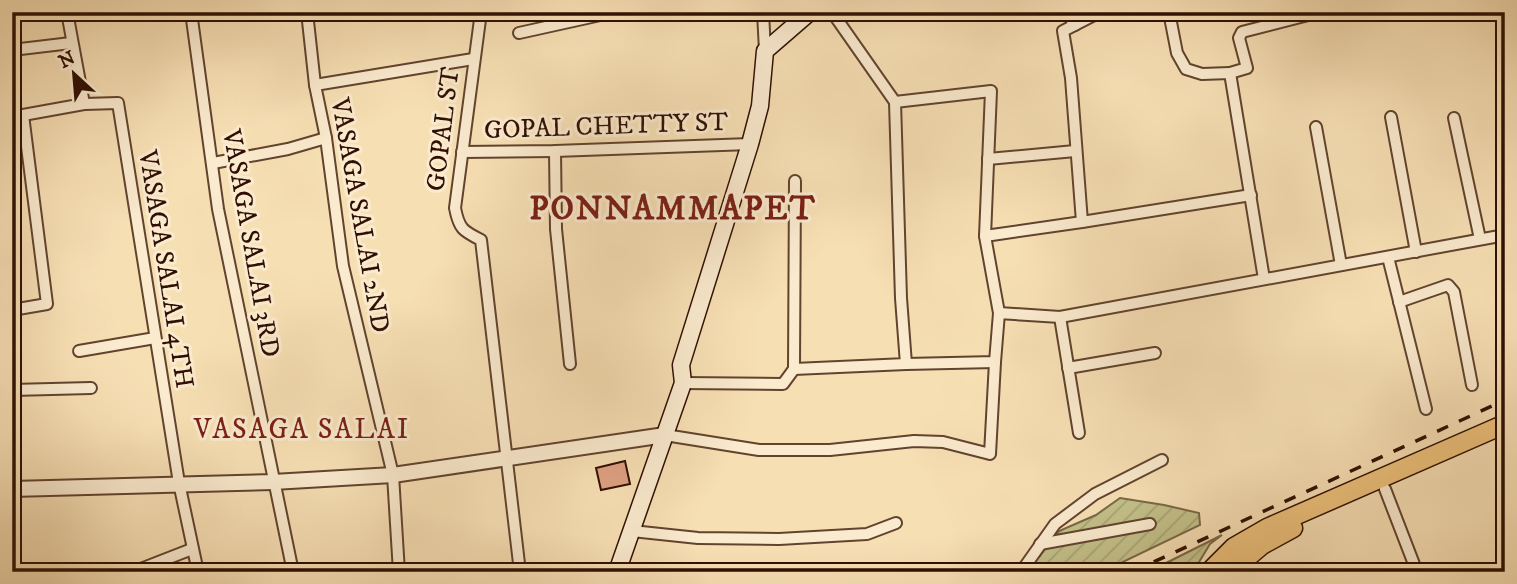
<svg xmlns="http://www.w3.org/2000/svg" width="1517" height="584" font-family="'IM FELL DW Pica',serif">
  <style>
    .garden { fill: url(#garden-furrows); stroke: #796846; stroke-width: 2 }
    .building { fill: #dea083; stroke: #2f0f02; stroke-width: 2 }
    .lines { fill: none; stroke-linecap: round; stroke-linejoin: round }
    .minor-casing { stroke: #61432e; stroke-width: 14 }
    .tertiary-casing { stroke: #61432e; stroke-width: 18 }
    .secondary-casing { stroke: #2f0f02; stroke-width: 19 }
    .primary-casing { stroke: #2f0f02; stroke-width: 21 }
    .minor { stroke: #faeace; stroke-width: 10 }
    .tertiary { stroke: #faeace; stroke-width: 14 }
    .secondary { stroke: #faeace; stroke-width: 16 }
    .primary { stroke: #ecc07a; stroke-width: 18 }
    .rail { stroke: #2f0f02; stroke-width: 3.5; stroke-dasharray: 12 12; stroke-linecap: butt }
    .labels { text-anchor: middle; stroke-width: 6; stroke-linejoin: round; paint-order: stroke }
    .street-label { font-size: 26px; fill: #2f0f02; stroke: #faeace }
    .neighbourhood-label { font-size: 28px; letter-spacing: 2px; fill: #7a1f14; stroke: #faeace }
    .district-label { font-size: 33px; font-weight: bold; letter-spacing: 2px; fill: #7a1f14; stroke: #faeace }
  </style>
  <defs>
    <pattern id="garden-furrows" width="10" height="10" patternUnits="userSpaceOnUse" patternTransform="scale(1.75)"><rect width="10" height="10" fill="#c3c089"/><path d="M-1 1l2-2M0 10L10 0M9 11l2-2" fill="none" stroke="#a8a475"/></pattern>
  </defs>
  <rect width="100%" height="100%" fill="#f7dfb4"/>
  <filter id="stains"><feTurbulence type="fractalNoise" baseFrequency=".00286" numOctaves="4"/><feColorMatrix values="0 0 0 0 .2 0 0 0 0 .09 0 0 0 0 .02 0 0 0 .5 -.17"/></filter>
  <radialGradient id="worn" r=".72"><stop offset=".6" stop-color="#630" stop-opacity="0"/><stop offset="1" stop-color="#630" stop-opacity=".3"/></radialGradient>
  <g class="garden">
    <path d="M1120 498 1164 505 1199 513 1200 525 1102 572H1023L1039 557 1059 531 1096 515Z"/>
    <path d="M1222 535 1210 544 1193 572H1148Z"/>
  </g>
  <path class="building" d="M625 461 630 484 601 490 596 468Z"/>
  <g class="lines">
    <defs>
      <g id="minor">
        <path d="M67 12 84 104"/>
        <path d="M191 12 218 209 293 572"/>
        <path d="M307 12 315 85 326 138 343 266 393 475 399 572"/>
        <path d="M481 12 455 208C459 229 463 231 481 240L520 572"/>
        <path d="M763 12 765 51"/>
        <path d="M832 12 895 102 991 91 985 236 999 313"/>
        <path d="M1066 12 1075 25"/>
        <path d="M1100 12 1063 31 1071 78 1082 222 1251 195"/>
        <path d="M1169 12 1177 53 1186 69 1202 74 1230 73 1264 279"/>
        <path d="M519 33 614 12"/>
        <path d="M12 50 71 43"/>
        <path d="M1230 73 1247 68 1239 38 1242 32 1320 12"/>
        <path d="M315 85 473 59"/>
        <path d="M12 117 84 104 118 103 179 483 198 572"/>
        <path d="M1391 117 1416 252"/>
        <path d="M1454 118 1480 239"/>
        <path d="M1316 127 1341 265"/>
        <path d="M555 151 556 229 570 364"/>
        <path d="M462 152 555 151 750 144"/>
        <path d="M988 159 1075 151"/>
        <path d="M213 163 288 149 326 138"/>
        <path d="M985 236 1082 222"/>
        <path d="M1388 257 1426 409"/>
        <path d="M1399 302 1448 285 1454 292 1472 385"/>
        <path d="M12 310 47 304 23 115"/>
        <path d="M1060 317 1079 433"/>
        <path d="M79 351 155 338"/>
        <path d="M906 364 995 362 999 313 1060 317 1505 235"/>
        <path d="M1068 368 1155 353"/>
        <path d="M794 369 906 364 901 298 895 102"/>
        <path d="M683 383 783 384 794 369 795 181"/>
        <path d="M12 390 91 388"/>
        <path d="M665 435 759 450H830L914 441 943 442 990 454 995 362"/>
        <path d="M1385 489 1417 572"/>
        <path d="M632 531 698 538 779 539 867 534 896 523"/>
        <path d="M1040 544 1150 524"/>
        <path d="M133 572 192 549"/>
        <path d="M1021 572 1055 524 1095 494 1162 460"/>
      </g>
      <path id="tertiary" d="M12 489 273 482 393 475 665 435"/>
      <path id="secondary" d="M617 572 683 383 681 365 750 144 760 106 765 51 810 12"/>
      <g id="primary">
        <path d="M1209 572 1234 547 1267 528 1505 424"/>
        <path d="M1230 572 1262 545 1293 528"/>
      </g>
    </defs>
    <use href="#minor" class="minor-casing"/>
    <use href="#tertiary" class="tertiary-casing"/>
    <use href="#secondary" class="secondary-casing"/>
    <use href="#primary" class="primary-casing"/>
    <use href="#minor" class="minor"/>
    <use href="#tertiary" class="tertiary"/>
    <use href="#secondary" class="secondary"/>
    <use href="#primary" class="primary"/>
    <path class="rail" d="M1132 572 1505 400"/>
  </g>
  <g class="labels">
    <g class="street-label">
      <text transform="translate(606 125) rotate(-2)" y="9">GOPAL CHETTY ST</text>
      <text transform="translate(442 129) rotate(-83)" y="9">GOPAL ST</text>
      <text transform="translate(361 215) rotate(80)" y="9">VASAGA SALAI 2ND</text>
      <text transform="translate(252 243) rotate(80)" y="9">VASAGA SALAI 3RD</text>
      <text transform="translate(167 269) rotate(81)" y="9">VASAGA SALAI 4TH</text>
    </g>
    <g class="neighbourhood-label">
      <text x="302" y="438">VASAGA SALAI</text>
    </g>
    <g class="district-label">
      <text x="673" y="219">PONNAMMAPET</text>
    </g>
  </g>
  <rect width="1517" height="584" fill="none" stroke="#f7dfb4" stroke-width="42"/>
  <rect x="14" y="14" width="1489" height="556" fill="none" stroke="#2f0f02" stroke-width="3.5"/>
  <rect x="21" y="21" width="1475" height="542" fill="none" stroke="#2f0f02" stroke-width="2"/>
  <g transform="translate(74 74) rotate(334)" stroke="#faeace" stroke-width="5" paint-order="stroke">
  <path d="M0-5L12 26L0 18L-12 26Z" fill="#2f0f02"/>
  <text y="-10" font-size="19" font-weight="bold" text-anchor="middle" fill="#2f0f02">N</text>
  </g>
  <rect width="100%" height="100%" filter="url(#stains)"/>
  <rect width="100%" height="100%" fill="url(#worn)"/>
</svg>
